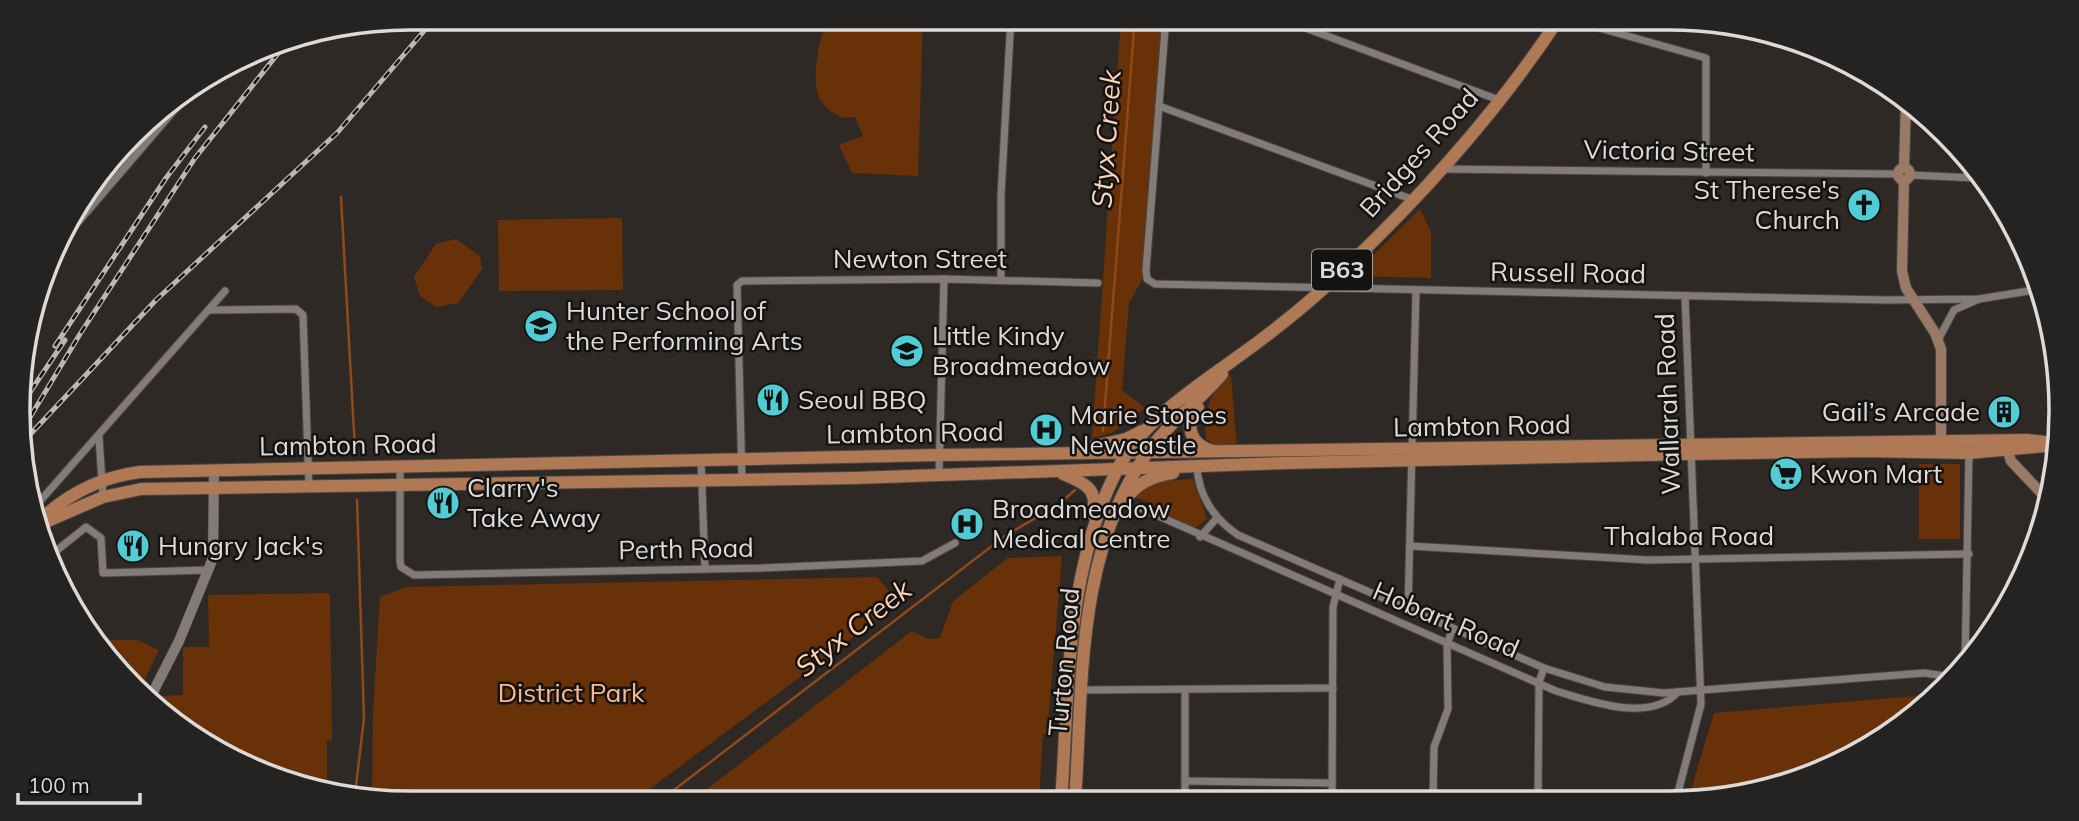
<svg xmlns="http://www.w3.org/2000/svg" width="2079" height="821" font-family="Mulish,sans-serif">
  <style>
    .green { fill: #693107 }
    .lines { fill: none; stroke-linecap: round; stroke-linejoin: round }
    .stream { stroke: #8f4a19; stroke-width: 2.5 }
    .minor-casing { stroke: #4b4643; stroke-width: 9 }
    .tertiary-casing { stroke: #4b4643; stroke-width: 11 }
    .secondary-casing { stroke: #4b4643; stroke-width: 12 }
    .primary-casing { stroke: #4b4643; stroke-width: 14 }
    .minor { stroke: #827b77; stroke-width: 7 }
    .tertiary { stroke: #827b77; stroke-width: 10 }
    .secondary { stroke: #987a66; stroke-width: 10 }
    .primary { stroke: #af7955; stroke-width: 12 }
    .rail-casing { stroke: #bcb7b5; stroke-width: 5 }
    .rail { stroke: #151311; stroke-width: 2.5; stroke-dasharray: 8; stroke-linecap: butt }
    .labels { text-anchor: middle; stroke-width: 5; stroke-linejoin: round; paint-order: stroke }
    .shield { fill: #151311; stroke: #a29e9c; stroke-width: 2 }
    .shield-label { font-size: 24px; font-weight: bold; fill: #dedad8 }
    .street-label { font-size: 26px; fill: #dedad8; stroke: #151311 }
    .poi-label { font-size: 26px; fill: #dedad8; stroke: #151311; text-anchor: start }
    .park-label { font-size: 26px; fill: #f7ba97; stroke: #151311 }
    .water-label { font-size: 28px; font-style: italic; fill: #fcd3bb; stroke: #151311 }
    .rim { fill: none; stroke: #dedad8; stroke-width: 3.5 }
  </style>
  <rect width="100%" height="100%" fill="#2f2926"/>
  <g class="green">
    <path d="M827 17 923 18 918 176 852 173 839 145 863 136 855 117 841 118C836 114 828 110 823 104 808 86 820 37 827 17Z"/>
    <path d="M1121 18H1164L1143 278 1129 303 1122 390 1145 408 1112 433 1092 438Z"/>
    <path d="M1420 209 1431 232V278L1357 276 1355 273Z"/>
    <path d="M622 218 623 290 499 291 498 220Z"/>
    <path d="M456 239 480 256 482 269 458 303 436 307 420 296 414 277 436 244Z"/>
    <path d="M1231 375 1237 449 1225 451 1206 439C1202 414 1210 390 1231 375Z"/>
    <rect x="1919" y="464" width="41" height="75"/>
    <path d="M1193 479 1207 519 1195 528 1154 511 1146 501 1134 497 1155 482Z"/>
    <path d="M1062 556 1047 734H1043L1039 802 689 803 912 631 928 639 940 638 953 601 1008 558Z"/>
    <path d="M877 577 899 603 631 803H411L372 797 373 712 380 597 406 587Z"/>
    <path d="M330 593 332 740 327 741V786L285 783 171 722 162 712 161 696 183 695V647H209L208 595Z"/>
    <path d="M89 629 103 640H137L159 650 141 687Z"/>
    <path d="M1942 688 1927 706 1842 763 1720 800H1688L1714 713 1916 696Z"/>
  </g>
  <g class="lines">
    <g class="stream">
      <path d="M341 197 355 450"/>
      <path d="M1103 431 1135 17"/>
      <path d="M355 794 364 718 357 500"/>
      <path d="M657 803 1005 536 1059 504 1075 490"/>
    </g>
    <defs>
      <g id="minor">
        <path d="M1166 17 1146 270 1147 279 1155 284 1886 300 1979 299 2035 290"/>
        <path d="M1276 17 1499 100"/>
        <path d="M1556 24 1578 22 1706 58V173"/>
        <path d="M1159 106 1411 199"/>
        <path d="M1441 169 1897 174"/>
        <path d="M1910 175 1976 178"/>
        <path d="M61 242 189 93"/>
        <path d="M1001 280V195L1011 17"/>
        <path d="M210 310 296 309 303 315 309 488"/>
        <path d="M1938 340 1954 310 1979 299"/>
        <path d="M99 437 103 497"/>
        <path d="M701 460 705 569"/>
        <path d="M400 466V561L401 567 414 575 762 568 922 561 955 543"/>
        <path d="M1197 466C1198 495 1214 519 1238 535L1544 668 1605 687 1664 693 1924 673 1953 677"/>
        <path d="M939 475 944 279"/>
        <path d="M742 480 737 285 742 281 944 279 1098 283"/>
        <path d="M1138 507 1556 691C1592 702 1650 723 1678 692"/>
        <path d="M33 509 225 291"/>
        <path d="M1200 537 1217 518"/>
        <path d="M1410 546 1648 560 1969 554"/>
        <path d="M51 555 86 527 101 538 103 573 209 570"/>
        <path d="M1408 610 1416 291"/>
        <path d="M1965 663 1969 453"/>
        <path d="M1083 690 1333 688"/>
        <path d="M1185 781 1332 783"/>
        <path d="M1676 800 1701 704 1685 296"/>
        <path d="M1185 801V690"/>
        <path d="M1332 801 1333 607 1340 579"/>
        <path d="M1433 801 1434 747 1448 709 1447 644 1453 628"/>
        <path d="M1538 801 1539 682 1544 668"/>
      </g>
      <path id="tertiary" d="M150 698 179 641 213 558 214 471"/>
      <g id="secondary">
        <circle cx="1904" cy="174" r="6"/>
        <path d="M1904 168 1906 102"/>
        <path d="M1904 181 1902 271 1906 288 1935 333 1941 349V448"/>
        <path d="M2005 443 2011 461 2046 498"/>
      </g>
      <g id="primary">
        <path d="M1198 408C1183 426 1191 445 1213 451"/>
        <path d="M1086 448 1126 439 1142 431"/>
        <path d="M1063 474C1083 482 1100 489 1092 514"/>
        <path d="M1124 501C1137 483 1152 476 1173 473"/>
        <path d="M38 522C67 494 100 477 140 472L939 455 2027 440 2053 443"/>
        <path d="M43 523 103 497 141 489 854 478 1287 463 1691 454 1867 451 1969 453 2044 446"/>
        <path d="M1061 802C1069 690 1065 572 1117 470 1141 423 1190 391 1232 361 1263 339 1294 315 1323 289 1410 209 1495 116 1560 17"/>
        <path d="M1075 802C1083 684 1076 557 1145 456 1166 425 1198 402 1222 374"/>
      </g>
    </defs>
    <use href="#minor" class="minor-casing"/>
    <use href="#tertiary" class="tertiary-casing"/>
    <use href="#secondary" class="secondary-casing"/>
    <use href="#primary" class="primary-casing"/>
    <use href="#minor" class="minor"/>
    <use href="#tertiary" class="tertiary"/>
    <use href="#secondary" class="secondary"/>
    <use href="#primary" class="primary"/>
    <defs>
      <g id="rail">
        <path d="M55 346 166 178 205 127"/>
        <path d="M22 404 65 340"/>
        <path d="M23 429 80 334 195 158 291 37"/>
        <path d="M24 441 156 300 337 133 436 17"/>
      </g>
    </defs>
    <use href="#rail" class="rail-casing"/>
    <use href="#rail" class="rail"/>
  </g>
  <defs>
    <symbol id="church-disc" viewBox="-11 -11 22 22"><circle r="9.5" fill="#51ccd4" stroke="#151311"/><path d="M-1.2-6h2.4v3.5h3.3v2.4h-3.3V6h-2.4V-.1h-3.3v-2.4h3.3Z" fill="#111"/></symbol>
    <symbol id="school-disc" viewBox="-11 -11 22 22"><circle r="9.5" fill="#51ccd4" stroke="#151311"/><path d="M0-5L7-2L0 1L-7-2ZM-4 1L0 2.5L4 1V4Q0 6-4 4Z" fill="#111"/></symbol>
    <symbol id="restaurant-disc" viewBox="-11 -11 22 22"><circle r="9.5" fill="#51ccd4" stroke="#151311"/><path d="M-5-6h1v4h1v-4h1v4h1v-4h1v5L-1.5 .5V6h-2V.5L-5-1ZM5-6V6H3V1.5H1.5Q1.5-4 5-6Z" fill="#111"/></symbol>
    <symbol id="building-disc" viewBox="-11 -11 22 22"><circle r="9.5" fill="#51ccd4" stroke="#151311"/><path d="M-4-6H4V6H1V3H-1V6H-4ZM-2.5-4.3h1.7v1.8h-1.7ZM.8-4.3h1.7v1.8H.8ZM-2.5-1h1.7V.8h-1.7ZM.8-1h1.7V.8H.8Z" fill="#111"/></symbol>
    <symbol id="hospital-disc" viewBox="-11 -11 22 22"><circle r="9.5" fill="#51ccd4" stroke="#151311"/><path d="M-5-5h3v3.5h4V-5h3V5h-3V1.5h-4V5h-3Z" fill="#111"/></symbol>
    <symbol id="supermarket-disc" viewBox="-11 -11 22 22"><circle r="9.5" fill="#51ccd4" stroke="#151311"/><path d="M-6-5.5h2.5l.6 2H6L4.5 2H-2.5L-4.4-4H-6ZM-1.5 3.2a1.3 1.3 0 1 0 .1 0ZM3 3.2a1.3 1.3 0 1 0 .1 0Z" fill="#111"/></symbol>
  </defs>
  <g fill-rule="evenodd">
    <use href="#church-disc" x="1845" y="186" width="38" height="38"/>
    <use href="#school-disc" x="522" y="307" width="38" height="38"/>
    <use href="#school-disc" x="888" y="332" width="38" height="38"/>
    <use href="#restaurant-disc" x="754" y="381" width="38" height="38"/>
    <use href="#building-disc" x="1985" y="393" width="38" height="38"/>
    <use href="#hospital-disc" x="1027" y="411" width="38" height="38"/>
    <use href="#supermarket-disc" x="1767" y="455" width="38" height="38"/>
    <use href="#restaurant-disc" x="424" y="484" width="38" height="38"/>
    <use href="#hospital-disc" x="948" y="505" width="38" height="38"/>
    <use href="#restaurant-disc" x="114" y="527" width="38" height="38"/>
  </g>
  <g class="labels">
    <rect class="shield" x="1312" y="249.5" width="60" height="41" rx="5"/>
    <g class="shield-label">
      <text x="1342" y="278">B63</text>
    </g>
    <g class="street-label">
      <text transform="translate(1669 151) rotate(1)" y="9">Victoria Street</text>
      <text transform="translate(1419 153) rotate(-48)" y="9">Bridges Road</text>
      <text x="920" y="268">Newton Street</text>
      <text transform="translate(1568 273) rotate(1)" y="9">Russell Road</text>
      <text transform="translate(1668 404) rotate(-92)" y="9">Wallarah Road</text>
      <text transform="translate(1482 426) rotate(-1)" y="9">Lambton Road</text>
      <text transform="translate(915 433) rotate(-1)" y="9">Lambton Road</text>
      <text transform="translate(348 445) rotate(-1)" y="9">Lambton Road</text>
      <text x="1689" y="545">Thalaba Road</text>
      <text transform="translate(686 549) rotate(-1)" y="9">Perth Road</text>
      <text transform="translate(1446 620) rotate(23)" y="9">Hobart Road</text>
      <text transform="translate(1064 662) rotate(-85)" y="9">Turton Road</text>
    </g>
    <g class="poi-label">
      <text x="1840" y="199" text-anchor="end">St Therese's<tspan x="1840" dy="30">Church</tspan></text>
      <text x="566" y="320">Hunter School of<tspan x="566" dy="30">the Performing Arts</tspan></text>
      <text x="932" y="345">Little Kindy<tspan x="932" dy="30">Broadmeadow</tspan></text>
      <text x="798" y="409">Seoul BBQ</text>
      <text x="1980" y="421" text-anchor="end">Gail’s Arcade</text>
      <text x="1070" y="424">Marie Stopes<tspan x="1070" dy="30">Newcastle</tspan></text>
      <text x="1810" y="483">Kwon Mart</text>
      <text x="467" y="497">Clarry's<tspan x="467" dy="30">Take Away</tspan></text>
      <text x="992" y="518">Broadmeadow<tspan x="992" dy="30">Medical Centre</tspan></text>
      <text x="158" y="555">Hungry Jack's</text>
    </g>
    <g class="park-label">
      <text x="571" y="702">District Park</text>
    </g>
    <g class="water-label">
      <text transform="translate(1106 139) rotate(-86)" y="10">Styx Creek</text>
      <text transform="translate(853 628) rotate(-38)" y="10">Styx Creek</text>
    </g>
  </g>
  <path d="M0 0H2079V821H0ZM410 30H1669A380 380 0 0 1 2049 410V411A380 380 0 0 1 1669 791H410A380 380 0 0 1 30 411V410A380 380 0 0 1 410 30Z" fill="#252321" fill-rule="evenodd"/>
  <path class="rim" d="M410 30H1669A380 380 0 0 1 2049 410V411A380 380 0 0 1 1669 791H410A380 380 0 0 1 30 411V410A380 380 0 0 1 410 30Z"/>
  <path d="M18 793v10h122v-10" fill="none" stroke="#dedad8" stroke-width="3.5"/>
  <text x="28" y="793" font-size="21" fill="#dedad8" stroke="#151311" stroke-width="5" paint-order="stroke">100 m</text>
</svg>
